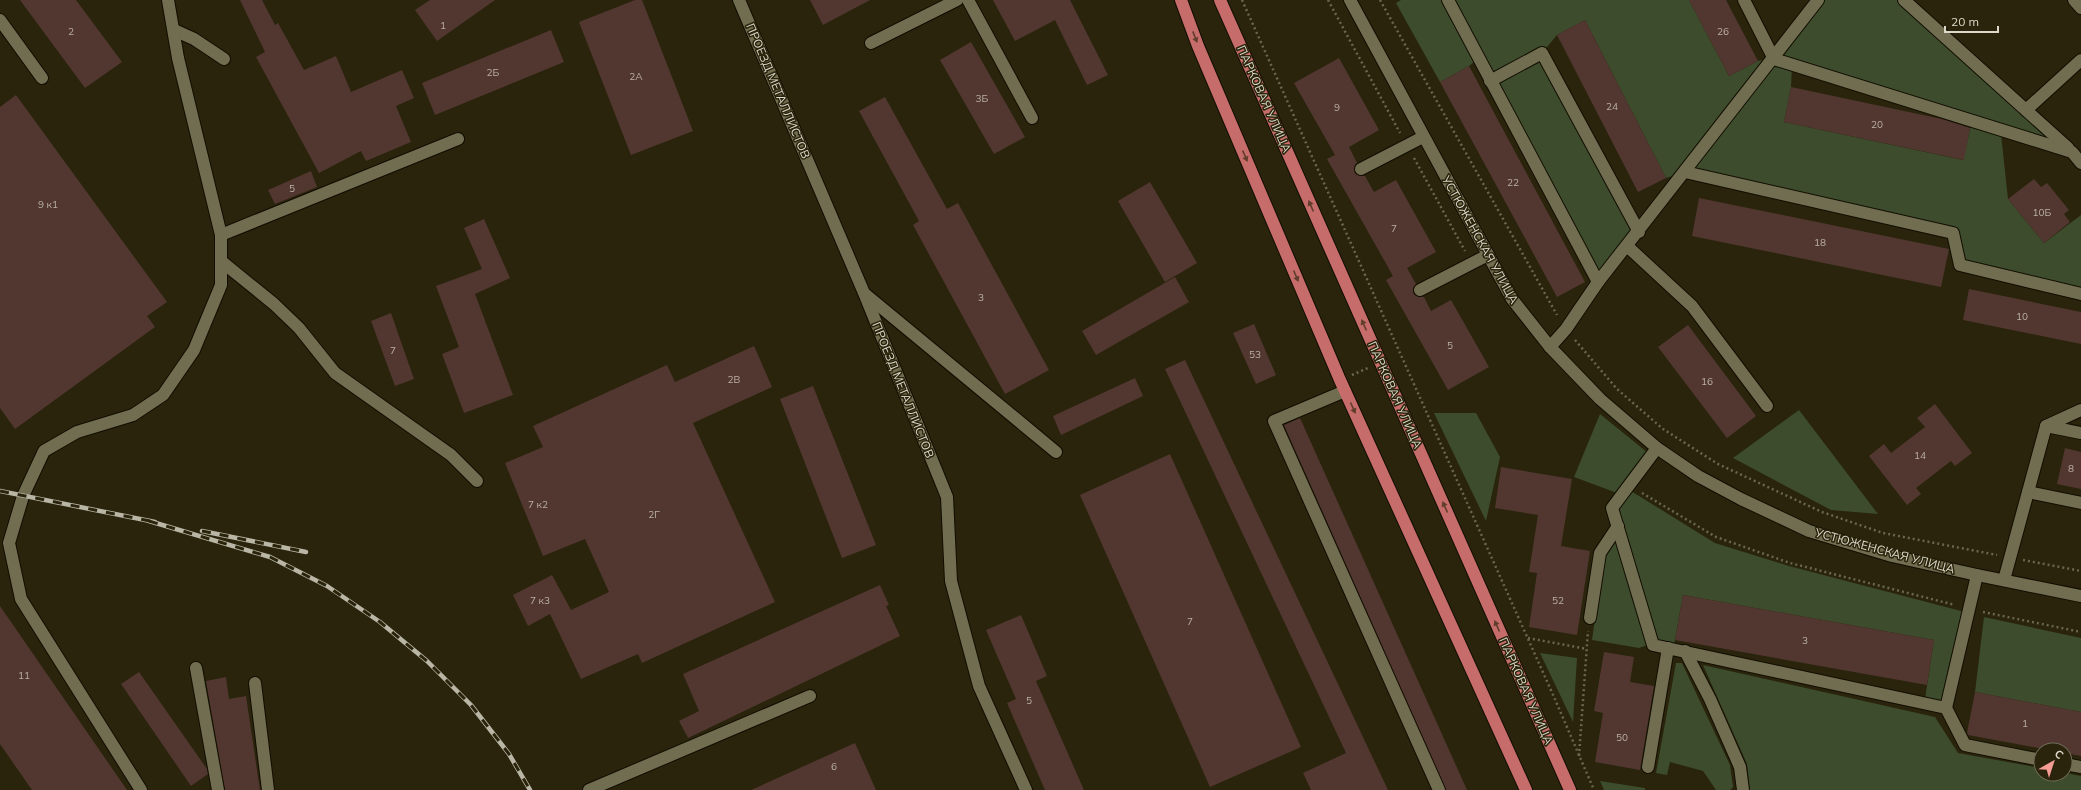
<svg xmlns="http://www.w3.org/2000/svg" width="2081" height="790" font-family="Mulish,sans-serif">
  <style>
    .green { fill: #3c4c2c }
    .building { fill: #523730 }
    .lines { fill: none; stroke-linecap: round; stroke-linejoin: round }
    .minor-casing { stroke: #120d00; stroke-width: 14 }
    .major-casing { stroke: #120d00; stroke-width: 14 }
    .path { stroke: #6b6651; stroke-width: 2.5; stroke-dasharray: 2 3; stroke-linecap: butt }
    .minor { stroke: #716d51; stroke-width: 12 }
    .major { stroke: #c66c6a; stroke-width: 12 }
    .rail-casing { stroke: #b9b6a6; stroke-width: 4.5 }
    .rail { stroke: #29240b; stroke-width: 3; stroke-dasharray: 9; stroke-linecap: butt }
    .oneway { fill: #603d2c }
    .labels { text-anchor: middle; stroke-width: 3; stroke-linejoin: round; paint-order: stroke }
    .number-label { font-size: 10px; fill: #bab0a4 }
    .street-label { font-size: 12px; fill: #dcd9cb; stroke: #29240b }
  </style>
  <rect width="100%" height="100%" fill="#29240b"/>
  <g class="green">
    <path d="M1401 0H1689L1729 76 1758 61 1771 58 1792 66 1791 87 1784 122 1963 160 1971 125 2001 134 2008 199 2044 243 2081 215V291L1963 263 1955 231 1691 170 1666 178 1585 20 1557 35 1542 53 1639 232 1598 282 1475 61 1469 66 1440 82 1396 3Z"/>
    <path d="M1822 0H1898L2057 143 1779 57Z"/>
    <path d="M1799 410 1878 514 1831 510 1733 458Z"/>
    <path d="M1434 413H1476L1500 457 1486 521Z"/>
    <path d="M1600 414 1648 453 1617 493 1574 477Z"/>
    <path d="M1631 491 1715 543 1789 566 1965 612 1943 703 1925 699 1934 640 1683 595 1674 645 1656 642 1639 648 1592 640 1604 555 1617 509Z"/>
    <path d="M1984 617 2081 638V712L1975 692Z"/>
    <path d="M1540 653 1577 658 1573 722Z"/>
    <path d="M1676 663H1682L1730 765 1733 787 1730 790H1716L1703 771 1670 762 1667 775 1656 773Z"/>
    <path d="M1703 665 1935 717 1958 753 2041 768V774L2065 773 2081 776V790H1750L1747 764Z"/>
    <path d="M1600 781 1645 788V790H1604Z"/>
  </g>
  <g class="building">
    <path d="M20 0H76L122 62 85 88Z"/>
    <path d="M240 0H262L275 25 278 23 304 70 336 56 351 92 402 70 414 98 396 106 411 142 366 161 361 151 319 173 256 57 265 52Z"/>
    <path d="M430 0H495L437 41 415 10Z"/>
    <path d="M635 0H642L693 131 631 155 579 22Z"/>
    <path d="M810 0H870L823 25Z"/>
    <path d="M993 0H1070L1108 75 1087 85 1055 20 1015 41Z"/>
    <path d="M1689 0H1726L1758 61 1729 76Z"/>
    <path d="M1585 20 1666 178 1638 192 1557 35Z"/>
    <path d="M551 30 564 62 435 115 422 83Z"/>
    <path d="M971 42 1025 137 994 154 940 60Z"/>
    <path d="M1339 58 1379 130 1349 147 1357 163 1355 165 1354 172 1357 175 1365 176 1374 192 1396 180 1436 252 1407 268 1416 284 1413 289V293L1416 296 1424 297 1431 311 1451 300 1489 367 1448 390 1386 280 1393 276 1327 159 1335 155 1294 83Z"/>
    <path d="M1469 66 1585 282 1557 297 1440 82Z"/>
    <path d="M1791 87 1942 119 1970 128 1964 160 1784 122Z"/>
    <path d="M16 95 167 302 147 316 155 327 15 429 0 408V107Z"/>
    <path d="M885 97 947 209 958 203 1049 370 1005 394 913 225 919 221 859 111Z"/>
    <path d="M311 171 317 187 275 204 268 190Z"/>
    <path d="M2034 179 2041 187 2047 183 2069 210 2064 214 2070 222 2044 243 2008 199Z"/>
    <path d="M1150 182 1197 263 1165 282 1118 201Z"/>
    <path d="M1699 198 1949 249 1941 287 1692 236Z"/>
    <path d="M484 219 510 278 475 294 513 395 464 413 442 354 459 347 436 286 482 269 464 228Z"/>
    <path d="M1175 277 1189 302 1096 355 1082 331Z"/>
    <path d="M1969 289 2081 312V344L1963 320Z"/>
    <path d="M391 313 414 379 395 386 371 321Z"/>
    <path d="M1254 324 1276 375 1256 384 1233 333Z"/>
    <path d="M1688 325 1756 416 1727 438 1658 347Z"/>
    <path d="M754 346 772 387 693 423 775 602 642 663 638 654 581 679 550 614 528 626 513 595 552 575 571 610 609 592 585 539 543 556 505 463 543 447 533 426 667 365 675 382Z"/>
    <path d="M1185 360 1388 790H1311L1303 773 1346 753 1165 369Z"/>
    <path d="M1135 378 1143 396 1061 435 1053 416Z"/>
    <path d="M813 386 876 545 842 558 780 399Z"/>
    <path d="M1935 404 1972 453 1955 466 1951 461 1916 488 1921 494 1907 505 1869 456 1884 444 1891 453 1925 427 1917 418Z"/>
    <path d="M1300 418 1467 790H1446L1284 425Z"/>
    <path d="M2065 448 2081 452V489L2057 484Z"/>
    <path d="M1170 454 1301 747 1210 787 1080 495Z"/>
    <path d="M1501 467 1572 479 1561 546 1590 551 1577 635 1529 627 1537 573 1529 572 1538 515 1495 508Z"/>
    <path d="M880 585 889 605 886 606 900 636 688 738 679 721 699 711 683 674Z"/>
    <path d="M1683 595 1934 640 1927 685 1675 640Z"/>
    <path d="M0 606 127 790H32L0 744Z"/>
    <path d="M1021 615 1047 676 1036 681 1084 790H1045L1007 703 1016 699 986 630Z"/>
    <path d="M1604 652 1634 657 1630 682 1654 686 1640 770 1595 762 1603 713 1594 711Z"/>
    <path d="M139 672 207 769 208 774 191 786 121 684Z"/>
    <path d="M226 677 229 699 246 696 260 790H225L206 681Z"/>
    <path d="M1975 692 2081 712V756L2065 753V750H2049L1968 735 1967 733Z"/>
    <path d="M855 743 876 790H751Z"/>
  </g>
  <g class="lines">
    <defs>
      <g id="minor">
        <path d="M739 0 864 293 947 497 951 581 979 686 1026 790"/>
        <path d="M968 0 1032 118"/>
        <path d="M1350 0 1512 299 1550 347 1600 399 1657 448 1698 476 1741 499 1809 531 1892 556 1977 575 2081 596"/>
        <path d="M1448 0 1598 282"/>
        <path d="M1744 0 1774 59 2072 152 2081 163"/>
        <path d="M1904 0 2068 148"/>
        <path d="M2074 0 2081 8"/>
        <path d="M0 20 42 78"/>
        <path d="M174 30 194 39 224 59"/>
        <path d="M871 43 957 0"/>
        <path d="M1490 81 1542 53 1639 232"/>
        <path d="M2026 110 2081 60"/>
        <path d="M1361 169 1423 137"/>
        <path d="M1685 172 1953 233 1960 265 2081 294"/>
        <path d="M221 235 458 139"/>
        <path d="M1627 246 1692 306 1767 406"/>
        <path d="M221 261 274 304 299 328 335 373 451 455 477 481"/>
        <path d="M1420 290 1488 255"/>
        <path d="M865 294 1056 452"/>
        <path d="M1550 347 1566 329 1598 282 1818 0"/>
        <path d="M1345 391 1274 421 1439 790"/>
        <path d="M2046 426 2081 433"/>
        <path d="M1657 448 1612 508 1653 645 1946 708 1965 745 2041 760"/>
        <path d="M2028 492 2081 503"/>
        <path d="M2004 580 2046 426 2081 410"/>
        <path d="M1590 618 1600 553 1618 526"/>
        <path d="M1685 651 1710 699 1740 767 1743 790"/>
        <path d="M196 668 218 790"/>
        <path d="M255 683 268 790"/>
        <path d="M1946 708 1977 575"/>
        <path d="M2065 764 2081 767"/>
        <path d="M1648 767 1668 648"/>
        <path d="M141 790 21 599 9 543 23 496 44 451 77 432 133 415 163 395 194 350 221 285V235L178 58 168 0"/>
        <path d="M589 790 810 696"/>
      </g>
      <g id="major">
        <path d="M1181 0 1198 46 1340 380 1526 790"/>
        <path d="M1220 0 1570 790"/>
      </g>
    </defs>
    <use href="#minor" class="minor-casing"/>
    <use href="#major" class="major-casing"/>
    <g class="path">
      <path d="M1242 0 1554 697 1594 790"/>
      <path d="M1328 0 1400 133"/>
      <path d="M1380 0 1557 315"/>
      <path d="M1414 158 1465 251"/>
      <path d="M1575 340 1617 389 1663 429 1718 464 1822 512 1883 533 1997 555"/>
      <path d="M1352 375 1368 368"/>
      <path d="M1642 493 1716 537 1790 563 1955 605"/>
      <path d="M2023 560 2081 571"/>
      <path d="M1983 612 2081 632"/>
      <path d="M1528 638 1587 649"/>
      <path d="M1579 756 1588 631"/>
    </g>
    <use href="#minor" class="minor"/>
    <use href="#major" class="major"/>
    <defs>
      <g id="rail">
        <path d="M0 491 155 522"/>
        <path d="M149 521 270 557 327 586 380 622 427 661 471 705 509 754 530 790"/>
        <path d="M202 531 306 552"/>
      </g>
    </defs>
    <use href="#rail" class="rail-casing"/>
    <use href="#rail" class="rail"/>
  </g>
  <defs><path id="oneway-solid" d="M-6-.8H1V-3.2L6.5 0L1 3.2V.8H-6Z"/></defs>
  <g class="oneway">
    <use href="#oneway-solid" transform="translate(1195 37) rotate(69)"/>
    <use href="#oneway-solid" transform="translate(1245 156) rotate(67)"/>
    <use href="#oneway-solid" transform="translate(1311 206) rotate(-114)"/>
    <use href="#oneway-solid" transform="translate(1296 276) rotate(67)"/>
    <use href="#oneway-solid" transform="translate(1364 325) rotate(-114)"/>
    <use href="#oneway-solid" transform="translate(1353 408) rotate(66)"/>
    <use href="#oneway-solid" transform="translate(1445 507) rotate(-114)"/>
    <use href="#oneway-solid" transform="translate(1497 626) rotate(-114)"/>
  </g>
  <g class="labels">
    <g class="number-label">
      <text x="443" y="29">1</text>
      <text x="71" y="35">2</text>
      <text x="1723" y="35">26</text>
      <text x="493" y="76">2Б</text>
      <text x="636" y="80">2А</text>
      <text x="982" y="102">3Б</text>
      <text x="1612" y="110">24</text>
      <text x="1337" y="111">9</text>
      <text x="1877" y="128">20</text>
      <text x="1513" y="186">22</text>
      <text x="292" y="192">5</text>
      <text x="48" y="208">9 к1</text>
      <text x="2042" y="216">10Б</text>
      <text x="1394" y="232">7</text>
      <text x="1820" y="246">18</text>
      <text x="981" y="301">3</text>
      <text x="2022" y="320">10</text>
      <text x="1450" y="349">5</text>
      <text x="393" y="354">7</text>
      <text x="1255" y="358">53</text>
      <text x="734" y="383">2В</text>
      <text x="1707" y="385">16</text>
      <text x="1920" y="459">14</text>
      <text x="2071" y="472">8</text>
      <text x="538" y="508">7 к2</text>
      <text x="654" y="518">2Г</text>
      <text x="540" y="604">7 к3</text>
      <text x="1558" y="604">52</text>
      <text x="1190" y="625">7</text>
      <text x="1805" y="644">3</text>
      <text x="24" y="679">11</text>
      <text x="1029" y="704">5</text>
      <text x="2025" y="727">1</text>
      <text x="1622" y="741">50</text>
      <text x="834" y="770">6</text>
    </g>
    <g class="street-label">
      <text transform="translate(778 91) rotate(67)" y="4">ПРОЕЗД МЕТАЛЛИСТОВ</text>
      <text transform="translate(1264 99) rotate(66)" y="4">ПАРКОВАЯ УЛИЦА</text>
      <text transform="translate(1480 240) rotate(61)" y="4">УСТЮЖЕНСКАЯ УЛИЦА</text>
      <text transform="translate(903 390) rotate(68)" y="4">ПРОЕЗД МЕТАЛЛИСТОВ</text>
      <text transform="translate(1395 395) rotate(66)" y="4">ПАРКОВАЯ УЛИЦА</text>
      <text transform="translate(1885 551) rotate(15)" y="4">УСТЮЖЕНСКАЯ УЛИЦА</text>
      <text transform="translate(1526 691) rotate(66)" y="4">ПАРКОВАЯ УЛИЦА</text>
    </g>
  </g>
  <g transform="translate(2053 762) rotate(39)"><circle r="19" fill="#29240b" stroke="#716c58"/>
  <path d="M0-3L7 15L0 10L-7 15Z" fill="#f59c94"/>
  <text y="-6" font-size="11" font-weight="bold" text-anchor="middle" fill="#dcd9cb">С</text>
  </g>
  <path d="M1945 26v6h53v-6" fill="none" stroke="#dcd9cb" stroke-width="2"/>
  <text x="1951" y="26" font-size="12" fill="#dcd9cb" stroke="#29240b" stroke-width="3" paint-order="stroke">20 m</text>
</svg>
